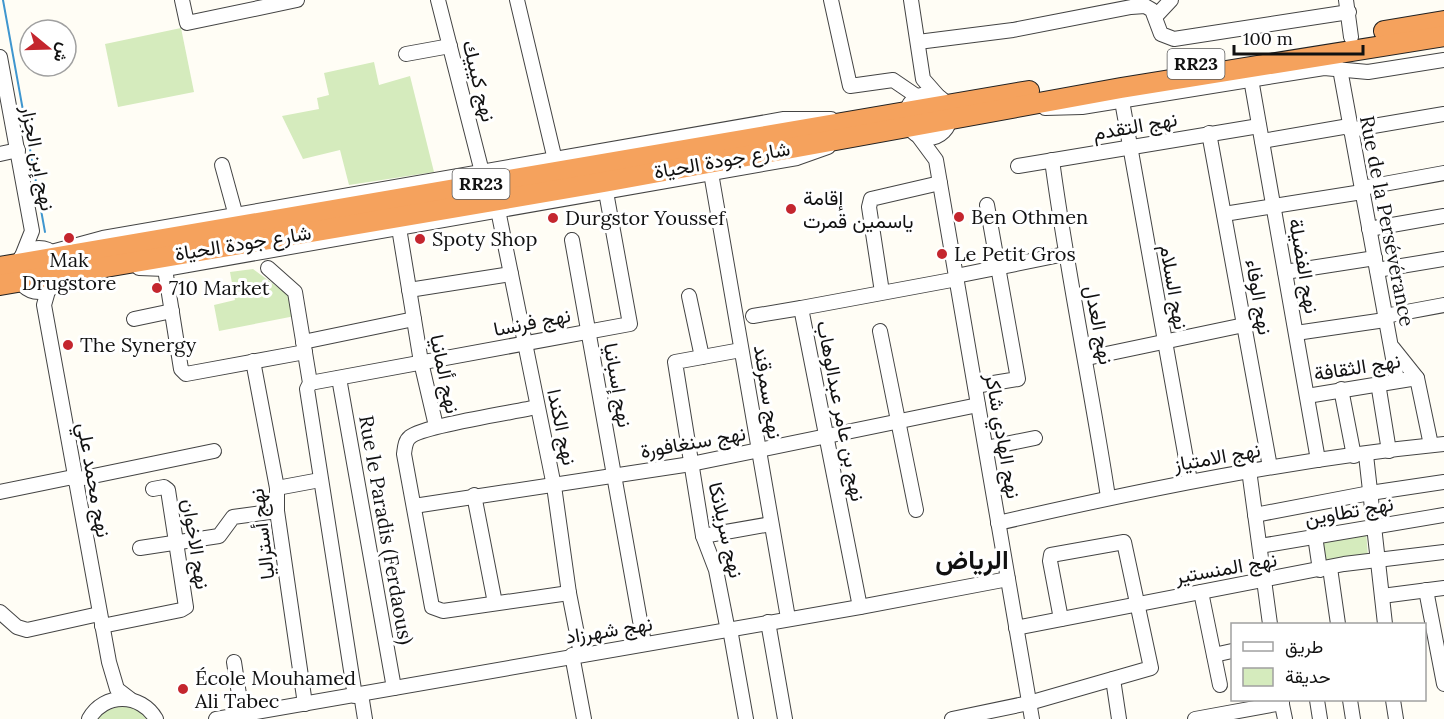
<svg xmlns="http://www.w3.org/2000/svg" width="1444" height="719" font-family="Lora,Vazirmatn,serif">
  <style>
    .green { fill: #d5ebbd }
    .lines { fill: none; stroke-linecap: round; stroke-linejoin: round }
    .stream { stroke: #3f96cf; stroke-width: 2 }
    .minor-casing { stroke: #444; stroke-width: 16 }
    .highway-casing { stroke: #222; stroke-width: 22 }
    .minor { stroke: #fff; stroke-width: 14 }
    .highway { stroke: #f5a25d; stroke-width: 20 }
    .poi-dot { fill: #c4262e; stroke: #fff; stroke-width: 2 }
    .labels { text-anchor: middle; stroke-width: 6; stroke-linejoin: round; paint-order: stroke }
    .shield { fill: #fff; stroke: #585858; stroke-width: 1.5 }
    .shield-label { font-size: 18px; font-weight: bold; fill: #111 }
    .street-label { font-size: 20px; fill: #111; stroke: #fff }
    .poi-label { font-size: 20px; fill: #111; stroke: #fff; text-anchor: start }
    .district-label { font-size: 26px; font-weight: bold; fill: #111; stroke: #fff }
  </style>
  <rect width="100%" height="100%" fill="#fffdf5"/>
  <g class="green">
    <path d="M181 28 194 92 118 107 105 44Z"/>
    <path d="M374 62 379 85 410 76 434 172 349 185 340 150 303 159 282 116 319 109 317 98 329 95 324 73Z"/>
    <path d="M253 269 291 297 295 316 219 331 214 305 235 300 230 272Z"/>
    <path d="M1366 531 1368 556 1323 566 1320 539Z"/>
    <path d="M124 705 141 711 149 719H97L105 711Z"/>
  </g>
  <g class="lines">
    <path class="stream" d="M3 0 45 232"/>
    <defs>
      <g id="minor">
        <path d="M182 0 187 23 297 0"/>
        <path d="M438 0 482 172"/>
        <path d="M517 0 555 160"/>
        <path d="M831 0 850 86 893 80 915 95"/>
        <path d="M911 0 923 79 938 96"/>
        <path d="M1346 0 1351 37"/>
        <path d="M1156 16 1171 0"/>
        <path d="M918 42 1013 30 1131 7 1145 6 1152 10 1161 34 1174 39 1349 12"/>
        <path d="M406 54 450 46"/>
        <path d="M0 57 32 231 22 256"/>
        <path d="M1340 69 1397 380"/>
        <path d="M1251 79 1318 460"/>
        <circle cx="928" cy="116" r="22"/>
        <path d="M1122 101 1190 481"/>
        <path d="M1045 108 1082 107 1324 68 1368 72 1444 60"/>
        <path d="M1350 130 1444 114"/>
        <path d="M1209 133 1270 467"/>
        <path d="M919 137 936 160 1032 719"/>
        <path d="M1262 141 1349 126"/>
        <path d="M0 154 18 150"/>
        <path d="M1052 160C1067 273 1091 385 1108 497"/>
        <path d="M222 165 236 216"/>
        <path d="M1018 166 1259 126"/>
        <path d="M711 173 788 618"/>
        <path d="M1362 188 1444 173"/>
        <path d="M498 210 554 486 569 593 581 654"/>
        <path d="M1224 214 1362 192"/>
        <path d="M399 228 421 362 436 426"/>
        <path d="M1369 229 1444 216"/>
        <path d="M572 240 644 643"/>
        <circle cx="39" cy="270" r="22"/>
        <path d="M55 251 103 238 784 119H831"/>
        <path d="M139 268 165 269 797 158 828 147"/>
        <path d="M268 268 295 292 310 383 307 389 355 696"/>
        <path d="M165 269 181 369 186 374 305 352"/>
        <path d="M1377 270 1444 259"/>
        <path d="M1285 272 1375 258"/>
        <path d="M956 276 1065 254"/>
        <path d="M409 290 511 274"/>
        <path d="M48 291 44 305 109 662 117 689 130 699"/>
        <path d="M882 292 869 207 871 199 940 183"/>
        <path d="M689 296 702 357"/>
        <path d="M753 316 801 308"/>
        <path d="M1385 316 1444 305"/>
        <path d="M134 319 172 311"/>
        <path d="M880 331 916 510"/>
        <path d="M1296 333 1385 320"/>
        <path d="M303 342 414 319"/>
        <path d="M1393 348 1417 378"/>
        <path d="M1087 358 1244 325"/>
        <path d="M253 361 277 488V511L305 704"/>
        <path d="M339 378 394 688"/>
        <path d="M310 383 630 324 606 192"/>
        <path d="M1378 383 1389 451"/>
        <path d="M975 386 1018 379 987 205"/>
        <path d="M1341 389 1354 456"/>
        <path d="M1307 396 1417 378 1431 445"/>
        <path d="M537 407C515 412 422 426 410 437 405 441 405 447 404 454L432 607 443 611 569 593"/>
        <path d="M986 448 1035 438"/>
        <path d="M1366 455 1385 624"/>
        <path d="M1249 470 1270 624"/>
        <path d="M74 480 214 451"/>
        <path d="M277 488 320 480"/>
        <path d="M0 492 73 477"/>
        <path d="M474 495 495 603"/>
        <path d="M414 506 691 464 978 405"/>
        <path d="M1255 515 1370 493 1444 482"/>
        <path d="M998 523C1146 489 1293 459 1444 444"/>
        <path d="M703 536 771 524"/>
        <path d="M1315 536 1320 570"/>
        <path d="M1260 546 1444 515"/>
        <path d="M140 548 219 536 233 517 277 511"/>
        <path d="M1330 568 1338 624"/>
        <path d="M1426 590 1444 684"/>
        <path d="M1201 592 1220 685"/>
        <path d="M1382 596 1444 588"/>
        <path d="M860 607 801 308 957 279"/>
        <path d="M0 612 17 627 27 630 99 614"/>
        <path d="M768 622 785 719"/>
        <path d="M102 626 181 610 186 607 168 490 164 487 153 489"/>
        <path d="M1016 628 1344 564 1444 552"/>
        <path d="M730 629 746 719"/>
        <path d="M728 631 716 570 703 536 675 362 741 350"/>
        <path d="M572 655 584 719"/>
        <path d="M1214 655 1232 651"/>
        <path d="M234 662 242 714"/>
        <path d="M1113 679 1119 719"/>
        <path d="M361 694 365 719"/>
        <path d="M1281 700 1285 719"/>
        <path d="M1317 700 1320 719"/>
        <path d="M1350 700 1353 719"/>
        <path d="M1393 700 1396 719"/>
        <path d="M89 719C104 692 141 693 156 719"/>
        <path d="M216 719 860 607 1008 579"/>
        <path d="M952 719 1029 703 1151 668 1124 542 1051 555 1050 561 1061 619"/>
        <path d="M1195 719 1282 703"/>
      </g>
      <g id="highway">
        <path d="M1384 31 1444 21"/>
        <path d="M0 267 1029 91"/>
        <path d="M0 285 604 182 1121 88 1444 36"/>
      </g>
    </defs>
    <use href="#minor" class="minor-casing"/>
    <use href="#highway" class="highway-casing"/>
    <use href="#minor" class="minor"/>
    <use href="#highway" class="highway"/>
  </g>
  <g class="poi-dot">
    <circle cx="791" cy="209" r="6"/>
    <circle cx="959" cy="217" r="6"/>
    <circle cx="553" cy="218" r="6"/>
    <circle cx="69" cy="238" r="6"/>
    <circle cx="420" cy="239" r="6"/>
    <circle cx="942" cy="254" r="6"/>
    <circle cx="157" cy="288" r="6"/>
    <circle cx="68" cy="345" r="6"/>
    <circle cx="183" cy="689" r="6"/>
  </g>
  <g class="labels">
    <g class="shield">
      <rect x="1167.5" y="49" width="57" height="30" rx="4.5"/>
      <rect x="452.5" y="169" width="57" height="30" rx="4.5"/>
    </g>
    <g class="shield-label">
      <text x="1196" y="70">RR23</text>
      <text x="481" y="190">RR23</text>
    </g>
    <g class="street-label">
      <text transform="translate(479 81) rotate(76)" y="7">نهج كيبيك</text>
      <text transform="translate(1135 126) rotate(-10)" y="7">نهج التقدم</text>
      <text transform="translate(38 158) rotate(79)" y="7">نهج إبن الجزار</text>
      <text transform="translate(722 160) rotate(-10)" y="7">شارع جودة الحياة</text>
      <text transform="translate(1387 221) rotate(79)" y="7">Rue de la Persévérance</text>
      <text transform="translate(243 243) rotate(-9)" y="7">شارع جودة الحياة</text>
      <text transform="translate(1304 266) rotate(80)" y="7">نهج الفضيلة</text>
      <text transform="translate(1174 287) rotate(80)" y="7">نهج السلام</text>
      <text transform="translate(1259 297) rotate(80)" y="7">نهج الوفاء</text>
      <text transform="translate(532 322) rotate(-11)" y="7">نهج فرنسا</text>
      <text transform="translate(1099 325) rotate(79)" y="7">نهج العدل</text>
      <text transform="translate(1357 367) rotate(-9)" y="7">نهج الثقافة</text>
      <text transform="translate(445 374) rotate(78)" y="7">نهج ألمانيا</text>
      <text transform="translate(618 385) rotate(80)" y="7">نهج إسبانيا</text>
      <text transform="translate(768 392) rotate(81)" y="7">نهج سمرقند</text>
      <text transform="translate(841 411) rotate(79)" y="7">نهج بن عامر عبدالوهاب</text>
      <text transform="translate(562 427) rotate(78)" y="7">نهج الكندا</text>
      <text transform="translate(1003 436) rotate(80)" y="7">نهج الهادي شاكر</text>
      <text transform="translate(693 442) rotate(-10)" y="7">نهج سنغافورة</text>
      <text transform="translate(1217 457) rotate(-10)" y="7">نهج الامتياز</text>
      <text transform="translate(94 480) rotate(80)" y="7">نهج محمد علي</text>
      <text transform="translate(1349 511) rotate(-10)" y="7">نهج تطاوين</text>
      <text transform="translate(386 530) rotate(80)" y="7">Rue le Paradis (Ferdaous)</text>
      <text transform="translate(726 530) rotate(77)" y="7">نهج سريلانكا</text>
      <text transform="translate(262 534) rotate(-97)" y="7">نهج أستراليا</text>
      <text transform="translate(196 544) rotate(81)" y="7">نهج الاخوان</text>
      <text transform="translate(1226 568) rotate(-10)" y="7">نهج المنستير</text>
      <text transform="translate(609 630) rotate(-9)" y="7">نهج شهرزاد</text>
    </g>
    <g class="poi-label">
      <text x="803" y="205">إقامة<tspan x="803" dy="23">ياسمين قمرت</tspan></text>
      <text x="971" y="224">Ben Othmen</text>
      <text x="565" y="225">Durgstor Youssef</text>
      <text x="432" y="246">Spoty Shop</text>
      <text x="954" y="261">Le Petit Gros</text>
      <text x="69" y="267" text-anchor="middle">Mak<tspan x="69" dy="23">Drugstore</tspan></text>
      <text x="169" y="295">710 Market</text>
      <text x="80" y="352">The Synergy</text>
      <text x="195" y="685">École Mouhamed<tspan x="195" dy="23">Ali Tabec</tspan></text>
    </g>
    <g class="district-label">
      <text x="972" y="569">الرياض</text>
    </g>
  </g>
  <rect x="1231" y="623" width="195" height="78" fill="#ffffff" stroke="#a0a0a0" stroke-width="1.5"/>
  <rect x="1243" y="642" width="30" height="9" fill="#ffffff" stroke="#a0a0a0" stroke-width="1.5"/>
  <text x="1285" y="653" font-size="18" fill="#111111">طريق</text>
  <rect x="1243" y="668" width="30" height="18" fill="#d5ebbd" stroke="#a0a0a0" stroke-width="1.5"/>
  <text x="1285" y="683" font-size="18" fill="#111111">حديقة</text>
  <g transform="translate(48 48) rotate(109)"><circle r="28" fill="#ffffff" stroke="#a0a0a0" stroke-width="1.5"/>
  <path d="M0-4.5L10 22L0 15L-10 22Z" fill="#c4262e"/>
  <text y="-9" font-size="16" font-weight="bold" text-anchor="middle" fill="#111111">ش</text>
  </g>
  <path d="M1234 45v9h129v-9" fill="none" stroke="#111111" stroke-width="3"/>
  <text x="1243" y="45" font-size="18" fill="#111111" stroke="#ffffff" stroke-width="4.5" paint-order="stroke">100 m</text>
</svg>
